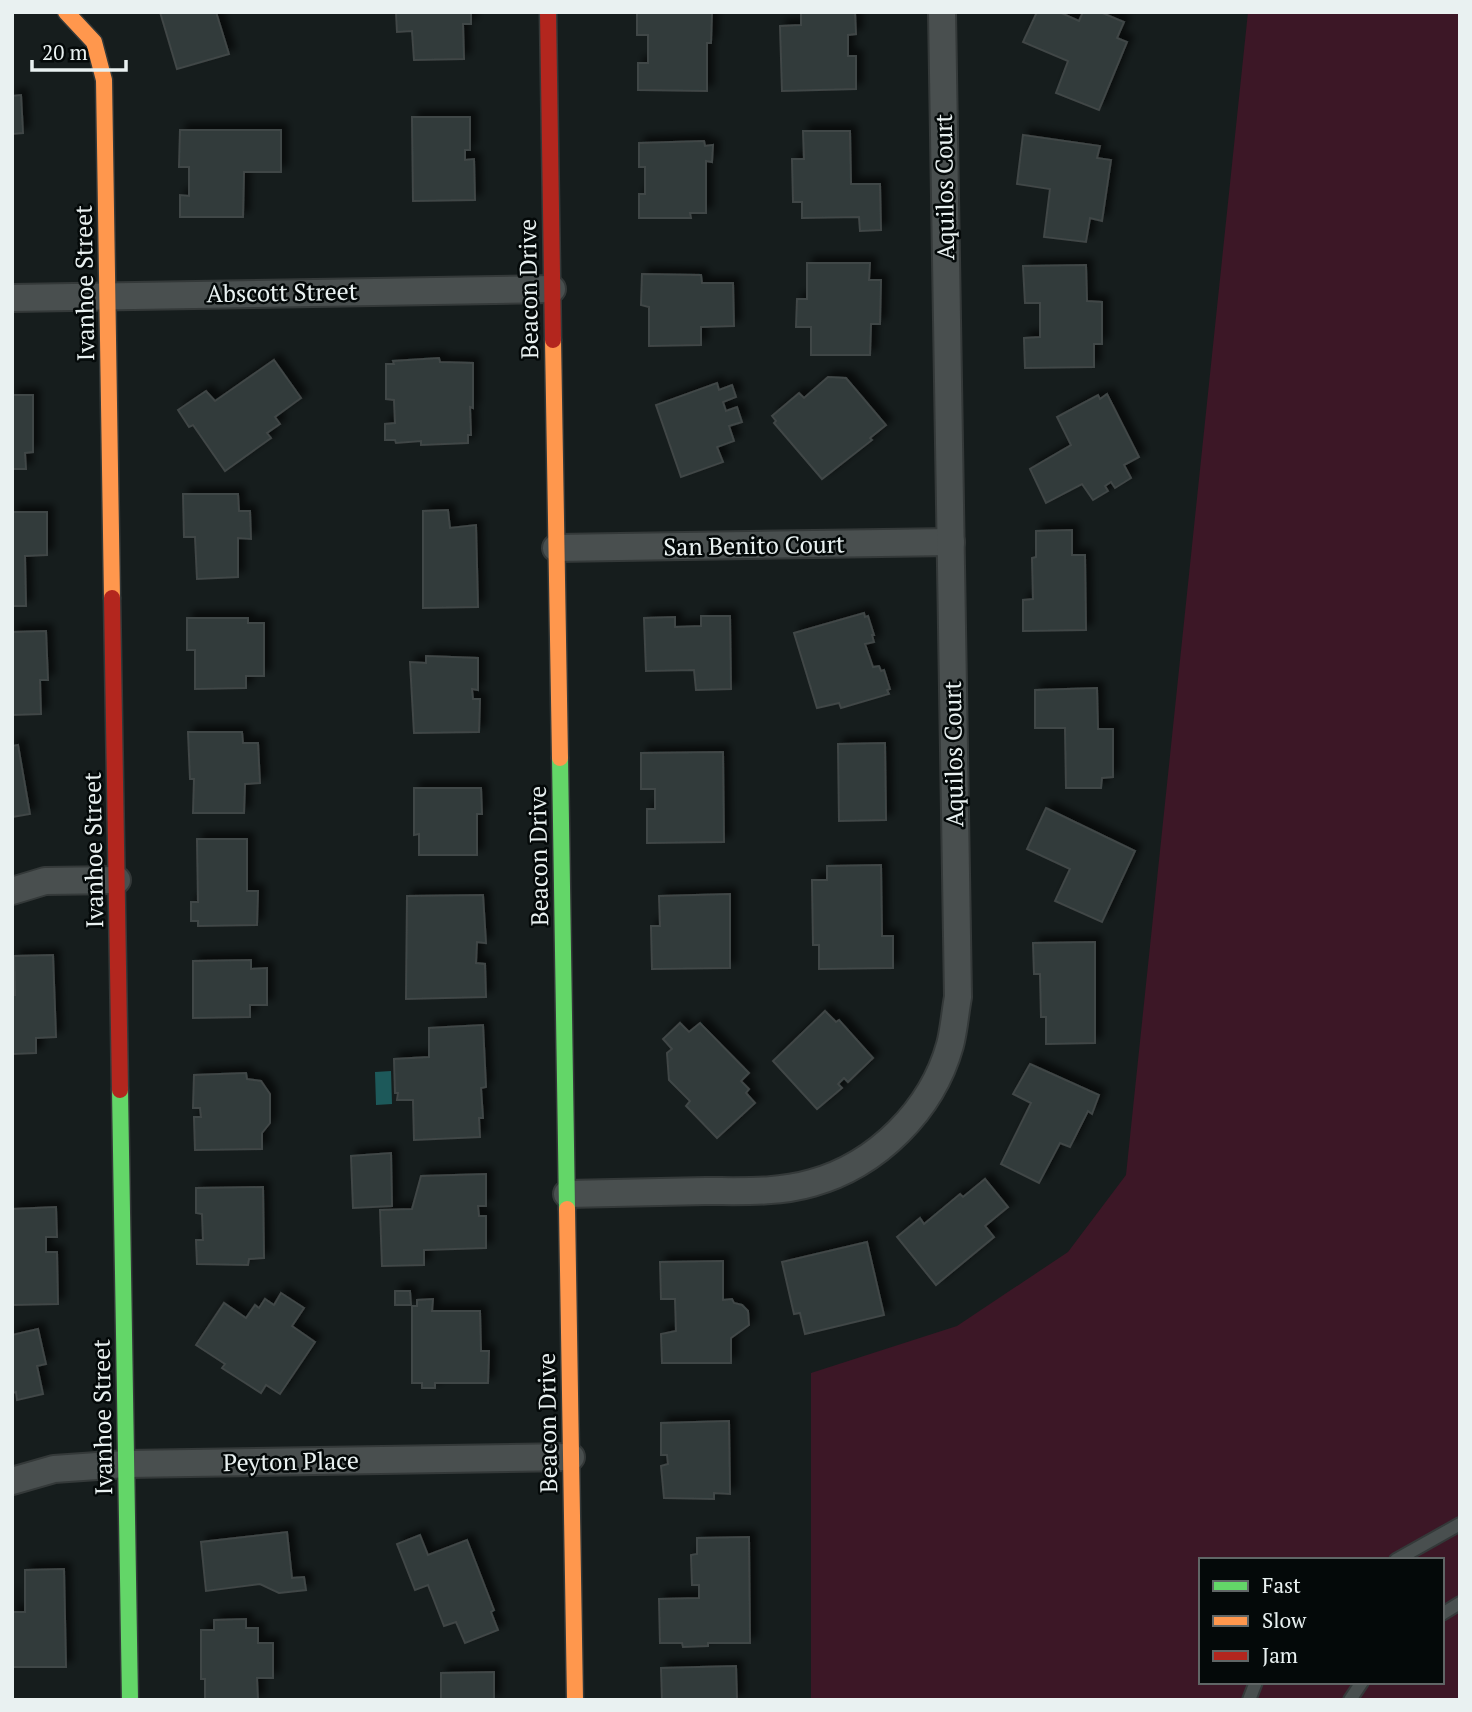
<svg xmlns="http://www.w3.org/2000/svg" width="1472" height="1712" font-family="'PT Serif',serif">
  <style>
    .green { fill: #3c1726; fill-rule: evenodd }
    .water { fill: #1d595a }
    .building { fill: #303b3b; stroke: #414646; stroke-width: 2; filter: url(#shadow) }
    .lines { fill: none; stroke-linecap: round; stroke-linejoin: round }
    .lane-casing { stroke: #343939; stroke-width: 16 }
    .street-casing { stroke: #343939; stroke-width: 30 }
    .fast-casing { stroke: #343939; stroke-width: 19 }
    .slow-casing { stroke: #343939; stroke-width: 19 }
    .jam-casing { stroke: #343939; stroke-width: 19 }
    .lane { stroke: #494f4f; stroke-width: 12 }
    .street { stroke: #494f4f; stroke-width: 26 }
    .fast { stroke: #63d668; stroke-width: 16 }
    .slow { stroke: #ff974d; stroke-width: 16 }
    .jam { stroke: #b3261e; stroke-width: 16 }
    .labels { text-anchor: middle; stroke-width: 5; stroke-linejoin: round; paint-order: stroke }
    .street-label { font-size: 24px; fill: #e9f1f1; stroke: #040909 }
  </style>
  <defs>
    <filter id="shadow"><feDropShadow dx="6" dy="-6" stdDeviation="3.5" flood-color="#0009"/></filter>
  </defs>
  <rect width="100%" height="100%" fill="#161d1d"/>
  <path class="green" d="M1248 12H1460V1700H811V1373L957 1326 1068 1252 1126 1175ZM1201 1560H1442V1682H1201Z"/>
  <path class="water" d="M391 1071 392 1104 376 1105 375 1072Z"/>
  <g class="building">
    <path d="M160 12H216L229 54 177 69Z"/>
    <path d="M396 12H471V24H463L464 59 414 60 412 31 397 32Z"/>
    <path d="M637 12H712L711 43H707V91L638 90V63H648V35H637Z"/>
    <path d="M801 12H855L856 34 848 35V56H856V89L782 91 780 26 801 25Z"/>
    <path d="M1037 12H1059L1079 21 1083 12H1100L1124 22 1117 38 1127 42 1099 110 1056 93 1068 61 1023 42Z"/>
    <path d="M21 95 23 133 12 134V96Z"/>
    <path d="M412 117H470V150H465V160L474 159 475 200 413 201Z"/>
    <path d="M180 130H281V172H244L243 217H180V195L189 196V167H179Z"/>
    <path d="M803 131H850L851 184H880L881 230 860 231 859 217 802 218V202H793L792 159H804Z"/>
    <path d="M1023 135 1100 146 1097 158 1111 160 1102 221 1090 218 1086 242 1044 237 1050 189 1017 184Z"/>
    <path d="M704 141 705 146 713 145 712 162 706 161V213H690L691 218H639V194H645V167H639V143Z"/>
    <path d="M807 263H870L869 280H881L880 324H871L870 355H811V327H796L797 299H807Z"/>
    <path d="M1086 265 1087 301 1102 302V344H1094V367L1025 368 1024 338 1040 337V303H1025L1023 266Z"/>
    <path d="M642 274 701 275 702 283H733L734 326 701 327V345L649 346V307L641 305Z"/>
    <path d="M439 358 440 362 473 363V408L470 407 471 435H468V443L421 445V441L396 443 395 440H385V424L395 423 394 400 386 399V364H394L393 361Z"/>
    <path d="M274 360 301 398 275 417 280 424 267 433 271 438 225 471 193 425 189 427 178 410 206 391 215 401Z"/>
    <path d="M828 377 846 378 886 425 870 438 872 440 822 479 774 423 776 421 772 416 799 393 804 398Z"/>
    <path d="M717 383 719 390 732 385 736 397 723 402 726 411 737 407 742 422 729 426 734 441 717 447 723 462 681 477 656 405Z"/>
    <path d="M1107 394 1139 457 1124 465 1131 478 1115 488 1111 482 1105 486 1108 491 1093 500 1082 484 1046 503 1030 469 1071 445 1057 417 1098 395 1100 399Z"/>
    <path d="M12 395H33V452L25 453 26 469H12Z"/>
    <path d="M183 494H238L239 511H250L251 539 238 538V577L197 579 195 537H184Z"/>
    <path d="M448 510 450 528 476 525 478 607 423 608V511Z"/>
    <path d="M12 512H47V555L25 556 26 606H12Z"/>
    <path d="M1072 530V555H1085L1086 630 1023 631V600L1033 599 1032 558 1036 557V531Z"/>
    <path d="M864 613 865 617 868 616 874 635H872L874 642 865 644 873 667 879 666 881 671 884 670 890 689 887 690 889 694 841 708 839 703 817 708 794 633Z"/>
    <path d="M701 616H730L731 689 696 690 694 670 646 671 644 618 675 617V627L701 626Z"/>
    <path d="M187 618H248V623H264V676H246V688L195 689V650H187Z"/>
    <path d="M46 631 48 680H40L41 714 12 715V632Z"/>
    <path d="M426 656 478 658V690L472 689 473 699H480L479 732 414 733 410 662 426 663Z"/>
    <path d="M1097 688 1098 729H1113V777L1102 778 1101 788H1066L1065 728H1035V690Z"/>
    <path d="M188 732H242L243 743H258L260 783 245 784 244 813H193L194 779H190Z"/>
    <path d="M885 743 886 820 839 821 838 744Z"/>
    <path d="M18 745 30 814 12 817V746Z"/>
    <path d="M723 752 724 842 647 843V809H655V789H641V753Z"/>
    <path d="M414 788H481L482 814H477V855H419V834L414 835Z"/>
    <path d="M1046 808 1135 851 1102 922 1055 901 1070 869 1027 849Z"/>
    <path d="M197 839H247V891H258L257 925 198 926V921H191V902H198Z"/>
    <path d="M881 865 882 936H893V968L819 969V945H813L812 880H827V866Z"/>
    <path d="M730 894V968L652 969 651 926H660L659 896Z"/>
    <path d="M483 895 486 943 477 942 476 963 485 964 486 997 406 999 407 896Z"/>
    <path d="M1095 942V1043L1046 1044V1017H1041L1040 974H1034L1033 943Z"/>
    <path d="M53 955 56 1037 36 1038V1053L12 1054V995H15L14 956Z"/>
    <path d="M251 960V969L267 968V1005H250V1017L193 1018V961Z"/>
    <path d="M825 1011 836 1022 839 1020 873 1058 848 1082 844 1078 838 1084 842 1088 817 1109 773 1061Z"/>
    <path d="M680 1023 689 1032 700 1023 749 1073 741 1081 749 1089 746 1093 755 1103 717 1138 686 1106 690 1101 669 1080 667 1053 672 1049 663 1039Z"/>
    <path d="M483 1025 486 1087 481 1088 483 1118H479L480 1137 414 1140 413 1100H397L398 1093H395L394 1059 429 1057V1028Z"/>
    <path d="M1030 1064 1099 1095 1092 1114 1088 1111 1070 1147 1060 1143 1039 1183 1001 1164 1031 1103 1013 1094Z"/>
    <path d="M246 1073 247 1079 261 1081 270 1094V1123L262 1133V1149L195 1150 194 1117H201L200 1108H193L194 1075Z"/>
    <path d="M391 1153 392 1206 353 1208 351 1156Z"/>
    <path d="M486 1174V1206H478L479 1216H486V1248L424 1250V1265L382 1266 380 1210 412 1209 421 1176Z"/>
    <path d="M985 1179 1008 1207 985 1226 994 1237 936 1285 897 1237 920 1218 924 1224 960 1194 963 1197Z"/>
    <path d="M263 1187 264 1258 249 1259 248 1265 197 1264 196 1240H203L202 1214 196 1213V1188Z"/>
    <path d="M56 1207 57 1237H46V1252H57L58 1304 12 1305V1209Z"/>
    <path d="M867 1242 884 1315 805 1334 800 1313 794 1314 782 1262Z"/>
    <path d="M723 1261V1300L732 1299 734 1303 742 1305 748 1311 749 1325 731 1338V1363H662L661 1334 676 1331 675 1299H661L660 1262Z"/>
    <path d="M395 1291H410L411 1305H395Z"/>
    <path d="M281 1293 304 1308 292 1326 315 1342 280 1394 266 1385 261 1393 222 1368 225 1364 196 1345 224 1303 246 1318 255 1305 259 1308 265 1299 274 1305Z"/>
    <path d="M433 1299 432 1311H480L481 1351H489L488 1383H435V1388H422V1383H412V1306H417V1300Z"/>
    <path d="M38 1329 46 1364 37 1366 43 1394 17 1400 16 1392 12 1393V1335Z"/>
    <path d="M729 1421 730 1494 714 1493V1499L664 1498 661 1466 668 1464 667 1455H661V1423Z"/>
    <path d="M287 1532 292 1578 304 1577 306 1590 279 1593 260 1584 206 1591 201 1542Z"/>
    <path d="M420 1535 428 1555 467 1540 494 1610 491 1612 498 1630 465 1643 456 1622 444 1626 428 1585 415 1590 397 1544Z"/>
    <path d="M749 1537 750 1643H708V1646L683 1647 682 1643H660L659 1599 699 1598V1585H692L691 1555 697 1554V1538Z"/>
    <path d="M64 1569 66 1667H12V1593L13 1612H25V1570Z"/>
    <path d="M246 1619V1628H258V1643H273V1678H257L258 1700H205V1679H201V1630H214V1620Z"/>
    <path d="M736 1666 737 1700H662L661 1668Z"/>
    <path d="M494 1672V1700H441V1673Z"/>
  </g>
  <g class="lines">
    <defs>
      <g id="lane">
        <path d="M1396 1560 1460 1524"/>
        <path d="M1442 1614 1460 1603"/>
        <path d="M1249 1700 1256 1682"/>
        <path d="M1350 1700 1362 1682"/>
      </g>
      <g id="street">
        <path d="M12 298 552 289"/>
        <path d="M556 548 951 542"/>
        <path d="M12 891 45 881 117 880"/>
        <path d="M567 1194C613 1193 660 1192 706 1191 741 1191 778 1193 812 1183 877 1165 932 1110 950 1045 954 1030 955 1013 958 997L942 12"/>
        <path d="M12 1481 54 1469 126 1464 571 1457"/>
      </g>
      <g id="fast">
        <path d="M560 758 567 1209"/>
        <path d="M120 1090 130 1700"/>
      </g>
      <g id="slow">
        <path d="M66 12 94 42 104 80 112 598"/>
        <path d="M553 340 560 758"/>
        <path d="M567 1209 575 1700"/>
      </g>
      <g id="jam">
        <path d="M548 12 553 340"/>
        <path d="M112 598 120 1090"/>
      </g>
    </defs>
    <use href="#lane" class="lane-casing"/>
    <use href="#street" class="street-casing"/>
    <use href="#fast" class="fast-casing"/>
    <use href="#slow" class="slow-casing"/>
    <use href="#jam" class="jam-casing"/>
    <use href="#lane" class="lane"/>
    <use href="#street" class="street"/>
    <use href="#fast" class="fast"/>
    <use href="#slow" class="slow"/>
    <use href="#jam" class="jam"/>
  </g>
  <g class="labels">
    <g class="street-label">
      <text transform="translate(945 187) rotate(-91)" y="8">Aquilos Court</text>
      <text transform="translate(85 283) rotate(-91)" y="8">Ivanhoe Street</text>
      <text transform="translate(529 289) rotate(-91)" y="8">Beacon Drive</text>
      <text transform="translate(282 293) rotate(-1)" y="8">Abscott Street</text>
      <text transform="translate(754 546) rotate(-1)" y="8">San Benito Court</text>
      <text transform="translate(954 754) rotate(-91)" y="8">Aquilos Court</text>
      <text transform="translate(94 850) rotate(-91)" y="8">Ivanhoe Street</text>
      <text transform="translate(539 856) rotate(-91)" y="8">Beacon Drive</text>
      <text transform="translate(103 1417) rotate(-91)" y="8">Ivanhoe Street</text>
      <text transform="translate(548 1423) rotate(-91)" y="8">Beacon Drive</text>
      <text transform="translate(291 1462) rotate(-1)" y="8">Peyton Place</text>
    </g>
  </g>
  <rect width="1472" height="1712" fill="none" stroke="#e9f1f1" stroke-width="28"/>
  <rect x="1199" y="1558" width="245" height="126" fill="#040909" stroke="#606666" stroke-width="2"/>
  <rect x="1213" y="1581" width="35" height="10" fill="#63d668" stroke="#606666" stroke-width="2"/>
  <text x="1262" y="1593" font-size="21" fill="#e9f1f1">Fast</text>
  <rect x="1213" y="1616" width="35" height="10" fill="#ff974d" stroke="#606666" stroke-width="2"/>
  <text x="1262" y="1628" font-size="21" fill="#e9f1f1">Slow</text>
  <rect x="1213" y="1651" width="35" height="10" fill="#b3261e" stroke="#606666" stroke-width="2"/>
  <text x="1262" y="1663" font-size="21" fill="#e9f1f1">Jam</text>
  <path d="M32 60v10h94v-10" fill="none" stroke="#e9f1f1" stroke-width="3.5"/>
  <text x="42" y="60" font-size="21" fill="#e9f1f1" stroke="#040909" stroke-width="5" paint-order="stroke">20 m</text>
</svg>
